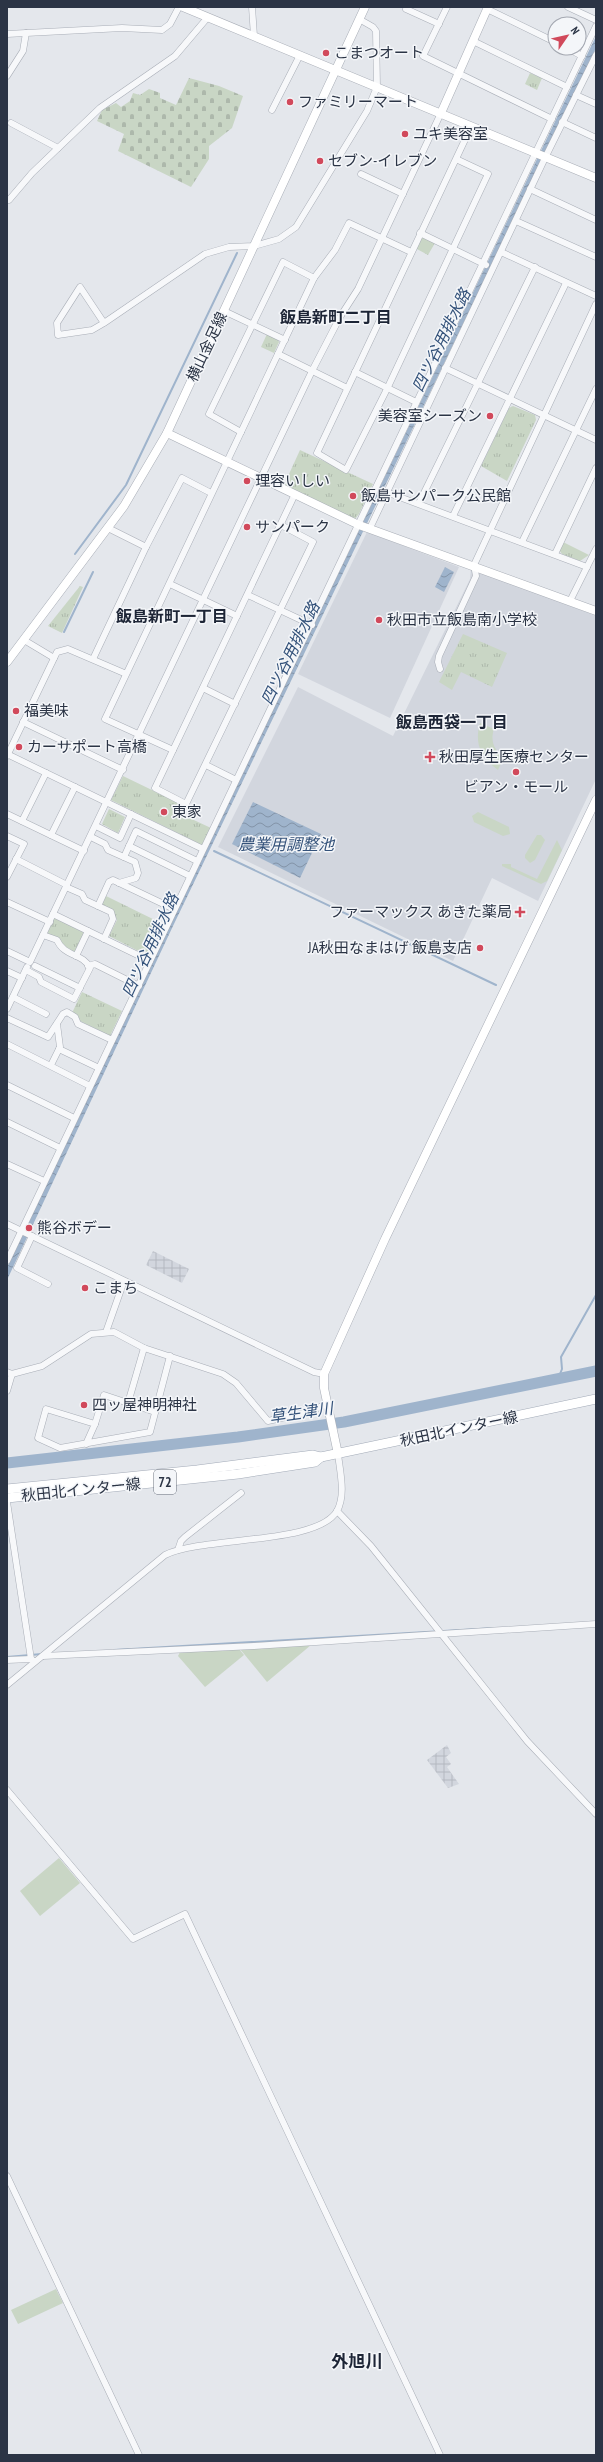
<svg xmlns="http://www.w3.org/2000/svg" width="603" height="2462" font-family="'PT Sans Narrow','Noto Sans JP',sans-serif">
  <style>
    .built { fill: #d2d6de }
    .industrial { fill: url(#industrial-grid) }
    .grass { fill: #c9d6c5 }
    .cemetery { fill: url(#cemetery-stones) }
    .park { fill: url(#park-tufts) }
    .water { fill: url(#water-waves) }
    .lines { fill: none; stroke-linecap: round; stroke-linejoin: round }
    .stream { stroke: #9fb4cc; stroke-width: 2 }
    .river { stroke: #9fb4cc; stroke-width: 11 }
    .street-casing { stroke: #a9aeb7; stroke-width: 7 }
    .secondary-casing { stroke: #a9aeb7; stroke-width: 9 }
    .primary-casing { stroke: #a3abb8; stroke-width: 10 }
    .street { stroke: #f7f8fa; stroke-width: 6 }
    .secondary { stroke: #fff; stroke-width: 8 }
    .primary { stroke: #fff; stroke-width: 9 }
    .poi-dot { fill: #d1495b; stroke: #f4f6f9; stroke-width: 1.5 }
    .labels { text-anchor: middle; stroke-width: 3; stroke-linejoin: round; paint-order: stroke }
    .shield { fill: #f4f6f9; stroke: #676e7b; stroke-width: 1 }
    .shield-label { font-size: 14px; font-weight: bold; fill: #2b3445 }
    .poi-label { font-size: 15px; fill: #2b3445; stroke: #f4f6f9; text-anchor: start }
    .street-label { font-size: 15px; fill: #2b3445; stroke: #f4f6f9 }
    .neighbourhood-label { font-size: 16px; font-weight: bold; fill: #1d2536; stroke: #f4f6f9 }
    .water-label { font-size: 16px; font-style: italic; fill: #34527a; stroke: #f4f6f9 }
    .quarter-label { font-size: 17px; font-weight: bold; fill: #1d2536; stroke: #f4f6f9 }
  </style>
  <defs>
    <pattern id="industrial-grid" width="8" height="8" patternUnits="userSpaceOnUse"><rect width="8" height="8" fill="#d2d6de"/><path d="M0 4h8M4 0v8" fill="none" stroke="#b4b8c0"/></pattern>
    <pattern id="cemetery-stones" width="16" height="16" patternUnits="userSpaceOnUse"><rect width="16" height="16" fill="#c9d6c5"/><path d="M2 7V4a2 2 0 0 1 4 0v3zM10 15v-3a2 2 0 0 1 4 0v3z" fill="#adb8ab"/></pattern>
    <pattern id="park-tufts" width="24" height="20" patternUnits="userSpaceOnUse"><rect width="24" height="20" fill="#c9d6c5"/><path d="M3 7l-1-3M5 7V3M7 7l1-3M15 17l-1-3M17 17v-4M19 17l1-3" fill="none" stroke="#adb8ab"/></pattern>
    <pattern id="water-waves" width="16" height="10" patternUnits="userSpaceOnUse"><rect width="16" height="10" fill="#9fb4cc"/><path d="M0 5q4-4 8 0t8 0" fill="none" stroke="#8293a7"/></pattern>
  </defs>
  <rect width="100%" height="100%" fill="#e4e7ec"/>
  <g class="built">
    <path d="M367 532 459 567 390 718 298 674Z"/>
    <path d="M471 568 596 616V779L538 901 492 878 453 961 218 847 298 687 393 736 470 579Z"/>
  </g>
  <g class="industrial">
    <path d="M153 1251 189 1269 182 1283 146 1265Z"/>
    <path d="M447 1745 451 1753 446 1757 451 1764 447 1767 459 1784 448 1788 427 1760Z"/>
  </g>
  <g class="grass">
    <path d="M480 723 494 729C490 741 494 750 504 757L498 770C481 758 474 744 480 723Z"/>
    <path d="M478 812 509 827 510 834 503 836 474 822 472 816Z"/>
    <path d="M537 835H541L545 840 535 860 530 863 525 858V855Z"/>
    <path d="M557 840 562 850 547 881 541 884 502 866V864H511V867L537 879Z"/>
    <path d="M311 1645 267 1682 240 1649Z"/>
    <path d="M239 1649 244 1655 205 1687 178 1656 180 1652Z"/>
    <path d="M59 1858 80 1883 40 1916 20 1891Z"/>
    <path d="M56 2289 63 2303 18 2324 11 2310Z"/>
  </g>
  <path class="cemetery" d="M189 78 219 86 243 96 232 128 209 146V159L191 187 118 151 124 134 97 121 102 110 116 103 121 107 130 101 133 93 140 95 149 89 160 93V98L176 105Z"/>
  <g class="park">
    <path d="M530 73 542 78 537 90 525 84Z"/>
    <path d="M424 237 435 243 428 255 415 248 421 238Z"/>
    <path d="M267 334 278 339 279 342 274 353 261 347Z"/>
    <path d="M513 406 535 415 536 420 507 481 481 466 509 408Z"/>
    <path d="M300 450 373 484 359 514 355 519 284 485Z"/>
    <path d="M563 542 589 555 580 561 562 554 559 550Z"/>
    <path d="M80 586 83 587 62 633 48 626Z"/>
    <path d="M463 634 507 653 492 687 461 672 452 690 439 682Z"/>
    <path d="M123 776 185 806 181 814 211 828 202 845 111 800Z"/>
    <path d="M109 809 125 817 118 833 102 824Z"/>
    <path d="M106 896 161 923 146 955 109 936 117 920 112 910 102 904Z"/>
    <path d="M54 918 84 932 75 952 63 947 47 934Z"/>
    <path d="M82 992 122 1011 110 1036 80 1021 78 1016 72 1013Z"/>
  </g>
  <g class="water">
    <path d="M596 36V48L173 926 7 1280V1268L24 1229Z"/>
    <path d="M445 567 454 572 444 592 435 587Z"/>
    <path d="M253 802 321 834 300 878 232 844Z"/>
  </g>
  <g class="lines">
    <g class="stream">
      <path d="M75 554 126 485 237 253"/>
      <path d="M64 632 93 572"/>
      <path d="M214 851 496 985"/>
      <path d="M558 1379 562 1369 561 1357 596 1295"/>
      <path d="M114 1650 495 1628"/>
      <path d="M7 1657 42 1654"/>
    </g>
    <path class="river" d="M7 1463 238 1437 344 1422 596 1371"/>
    <defs>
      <g id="street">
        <path d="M252 7 254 36"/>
        <path d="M407 7 406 9 439 24"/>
        <path d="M447 7 423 56 552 119"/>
        <path d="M568 7 596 20"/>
        <path d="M487 9 555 42"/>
        <path d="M7 34 122 28 162 30 170 24 179 7"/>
        <path d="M473 41 567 87"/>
        <path d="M567 48 582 56"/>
        <path d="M7 76 23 51 26 33"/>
        <path d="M576 95 596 104"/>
        <path d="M272 110 300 55"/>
        <path d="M562 122 596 138"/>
        <path d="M11 123 58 148"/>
        <path d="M456 159 488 174 387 389 346 470 317 453 471 127"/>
        <path d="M361 174 403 194"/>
        <path d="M530 189 596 220"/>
        <path d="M7 199 9 200 32 173 100 108 175 56 208 17"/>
        <path d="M516 221 596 257"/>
        <path d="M420 233 486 265"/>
        <path d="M501 252 596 296"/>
        <path d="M224 311 285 340"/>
        <path d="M104 323 80 287 57 323 58 335 92 330 104 323 205 254 229 247 254 246 279 239 296 227 367 111 377 87 376 31 373 27 359 19"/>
        <path d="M278 354 347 388"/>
        <path d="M445 368 596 440"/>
        <path d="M355 372 416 402"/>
        <path d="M241 432 209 414 283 262 314 278"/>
        <path d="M386 492 587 567"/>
        <path d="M419 503 535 267"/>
        <path d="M453 516 566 283"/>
        <path d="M281 525 313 542 186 804 155 788 295 494"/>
        <path d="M108 528 146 547"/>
        <path d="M370 528 545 158 596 55"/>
        <path d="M522 542 596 389"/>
        <path d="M555 554 596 468"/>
        <path d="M170 584 237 616"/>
        <path d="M248 595 312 625"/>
        <path d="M570 601 596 549"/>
        <path d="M24 640 54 658"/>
        <path d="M93 659 146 547 182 478 211 493"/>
        <path d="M440 669 438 662 439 656 476 576 474 565 596 304"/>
        <path d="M203 688 235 704"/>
        <path d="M23 722 123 770"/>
        <path d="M173 750 105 719 314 278 335 250 349 223 411 252"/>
        <path d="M7 754 203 849"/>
        <path d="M7 756 57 652 68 649 124 673"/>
        <path d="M206 765 236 780"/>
        <path d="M7 814 84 851"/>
        <path d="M22 821 46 773"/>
        <path d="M96 826 120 838 131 814"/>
        <path d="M51 835 75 787"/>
        <path d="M7 836 24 844 7 877"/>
        <path d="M91 837 105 844 108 850 135 862 138 873 136 878 119 883"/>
        <path d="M129 846 190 876"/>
        <path d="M124 857 136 831 197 861"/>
        <path d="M16 859 67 885"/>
        <path d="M66 887 82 894 85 900 111 912 113 919 104 939"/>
        <path d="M7 902 50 922"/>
        <path d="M98 906 109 882 113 880 174 909"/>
        <path d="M53 914 150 961"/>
        <path d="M7 951 30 962 312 371 340 317 358 289 441 113"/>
        <path d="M76 956 88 931"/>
        <path d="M35 966 80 988"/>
        <path d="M88 966 95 964 139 986"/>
        <path d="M26 970 39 977 41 982 74 999 90 968C83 953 64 957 57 940L43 935"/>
        <path d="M7 971 22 978"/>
        <path d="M13 997 46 1014"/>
        <path d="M7 1009 27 967"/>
        <path d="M7 1018 48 1037 63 1014 67 1012 75 1017 78 1024 112 1040"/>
        <path d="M7 1044 90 1086"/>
        <path d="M59 1049 99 1068"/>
        <path d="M51 1065 60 1047 57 1024"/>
        <path d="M7 1085 74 1118"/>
        <path d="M7 1122 60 1148"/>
        <path d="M7 1164 44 1181"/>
        <path d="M7 1224 314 1372 324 1374"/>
        <path d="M32 1236 17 1268 48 1284"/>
        <path d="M7 1261 596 26"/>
        <path d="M106 1332 124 1281"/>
        <path d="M7 1372 12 1374 42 1366 91 1334 114 1332 144 1348 223 1374 236 1383 268 1421 308 1412 327 1404"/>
        <path d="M7 1391 12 1374"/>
        <path d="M128 1403 144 1348"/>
        <path d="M95 1424 104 1395 155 1412"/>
        <path d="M86 1444 95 1424 46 1409 38 1438 60 1448 150 1432 170 1356"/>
        <path d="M7 1502 31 1659"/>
        <path d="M337 1511 371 1546 527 1741 596 1814"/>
        <path d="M178 1550 181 1541 185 1537 241 1493"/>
        <path d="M43 1656 254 1646 596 1624"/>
        <path d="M7 1660 31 1659 34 1661"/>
        <path d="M7 1685 165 1555C204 1536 317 1545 337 1511 346 1495 340 1472 338 1454"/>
        <path d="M7 1790 133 1939 185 1914 440 2455"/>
        <path d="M7 2176 139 2455"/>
      </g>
      <g id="secondary">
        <path d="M183 7 596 178"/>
        <path d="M441 113 488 7"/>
        <path d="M167 433 359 525 596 611"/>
        <path d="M7 662 124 506 167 433 365 7"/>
        <path d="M338 1454 324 1388V1374L385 1239 596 800"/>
      </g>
      <g id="primary">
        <path d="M7 1489 197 1470 313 1455 321 1457 596 1399"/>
        <path d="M7 1498 238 1474 315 1462 321 1457"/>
      </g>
    </defs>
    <use href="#street" class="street-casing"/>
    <use href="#secondary" class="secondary-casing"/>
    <use href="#primary" class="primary-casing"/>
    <use href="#street" class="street"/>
    <use href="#secondary" class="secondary"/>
    <use href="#primary" class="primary"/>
  </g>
  <g class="poi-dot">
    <circle cx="326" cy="53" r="4"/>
    <circle cx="290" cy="102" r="4"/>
    <circle cx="405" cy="134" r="4"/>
    <circle cx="320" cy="161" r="4"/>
    <circle cx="490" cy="416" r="4"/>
    <circle cx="247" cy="481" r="4"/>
    <circle cx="353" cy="496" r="4"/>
    <circle cx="247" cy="527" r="4"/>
    <circle cx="379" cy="620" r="4"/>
    <circle cx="16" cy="711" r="4"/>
    <circle cx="19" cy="747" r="4"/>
    <path d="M428 751h4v4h4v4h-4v4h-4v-4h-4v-4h4z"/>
    <circle cx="516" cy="772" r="4"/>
    <circle cx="164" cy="812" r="4"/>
    <path d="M518 906h4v4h4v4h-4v4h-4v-4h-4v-4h4z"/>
    <circle cx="480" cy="948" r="4"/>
    <circle cx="29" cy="1228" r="4"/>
    <circle cx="85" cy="1288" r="4"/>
    <circle cx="84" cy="1405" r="4"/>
  </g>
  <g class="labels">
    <rect class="shield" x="154" y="1470" width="22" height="24" rx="3"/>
    <g class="shield-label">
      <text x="165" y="1487">72</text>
    </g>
    <g class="poi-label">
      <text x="334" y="58">こまつオート</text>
      <text x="298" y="107">ファミリーマート</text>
      <text x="413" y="139">ユキ美容室</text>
      <text x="328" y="166">セブン-イレブン</text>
      <text x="482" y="421" text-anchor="end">美容室シーズン</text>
      <text x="255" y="486">理容いしい</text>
      <text x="361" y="501">飯島サンパーク公民館</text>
      <text x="255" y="532">サンパーク</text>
      <text x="387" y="625">秋田市立飯島南小学校</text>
      <text x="24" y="716">福美味</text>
      <text x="27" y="752">カーサポート高橋</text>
      <text x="439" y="762">秋田厚生医療センター</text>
      <text x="516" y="792" text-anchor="middle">ビアン・モール</text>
      <text x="172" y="817">東家</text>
      <text x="512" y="917" text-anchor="end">ファーマックス あきた薬局</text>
      <text x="472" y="953" text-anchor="end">JA秋田なまはげ 飯島支店</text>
      <text x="37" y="1233">熊谷ボデー</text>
      <text x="93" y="1293">こまち</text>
      <text x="92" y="1410">四ッ屋神明神社</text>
    </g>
    <g class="street-label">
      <text transform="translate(207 347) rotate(-65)" y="5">横山金足線</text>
      <text transform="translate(459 1429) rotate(-12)" y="5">秋田北インター線</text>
      <text transform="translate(81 1490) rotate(-6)" y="5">秋田北インター線</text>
    </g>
    <g class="neighbourhood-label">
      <text x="336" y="323">飯島新町二丁目</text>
      <text x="172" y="622">飯島新町一丁目</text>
      <text x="452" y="728">飯島西袋一丁目</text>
    </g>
    <g class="water-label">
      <text transform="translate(441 340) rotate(-64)" y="6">四ツ谷用排水路</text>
      <text transform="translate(290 653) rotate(-64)" y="6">四ツ谷用排水路</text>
      <text x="286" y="850">農業用調整池</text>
      <text transform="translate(150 945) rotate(-65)" y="6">四ツ谷用排水路</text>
      <text transform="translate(301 1412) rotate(-8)" y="6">草生津川</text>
    </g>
    <g class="quarter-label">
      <text x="357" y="2367">外旭川</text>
    </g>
  </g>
  <rect width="603" height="2462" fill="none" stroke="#2b3445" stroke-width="16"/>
  <g transform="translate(567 36) rotate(56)"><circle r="19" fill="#f4f6f9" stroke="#a4a8b1"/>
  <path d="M0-3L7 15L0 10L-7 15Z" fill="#d1495b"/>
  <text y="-6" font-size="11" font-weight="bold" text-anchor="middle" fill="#2b3445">N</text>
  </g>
</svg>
